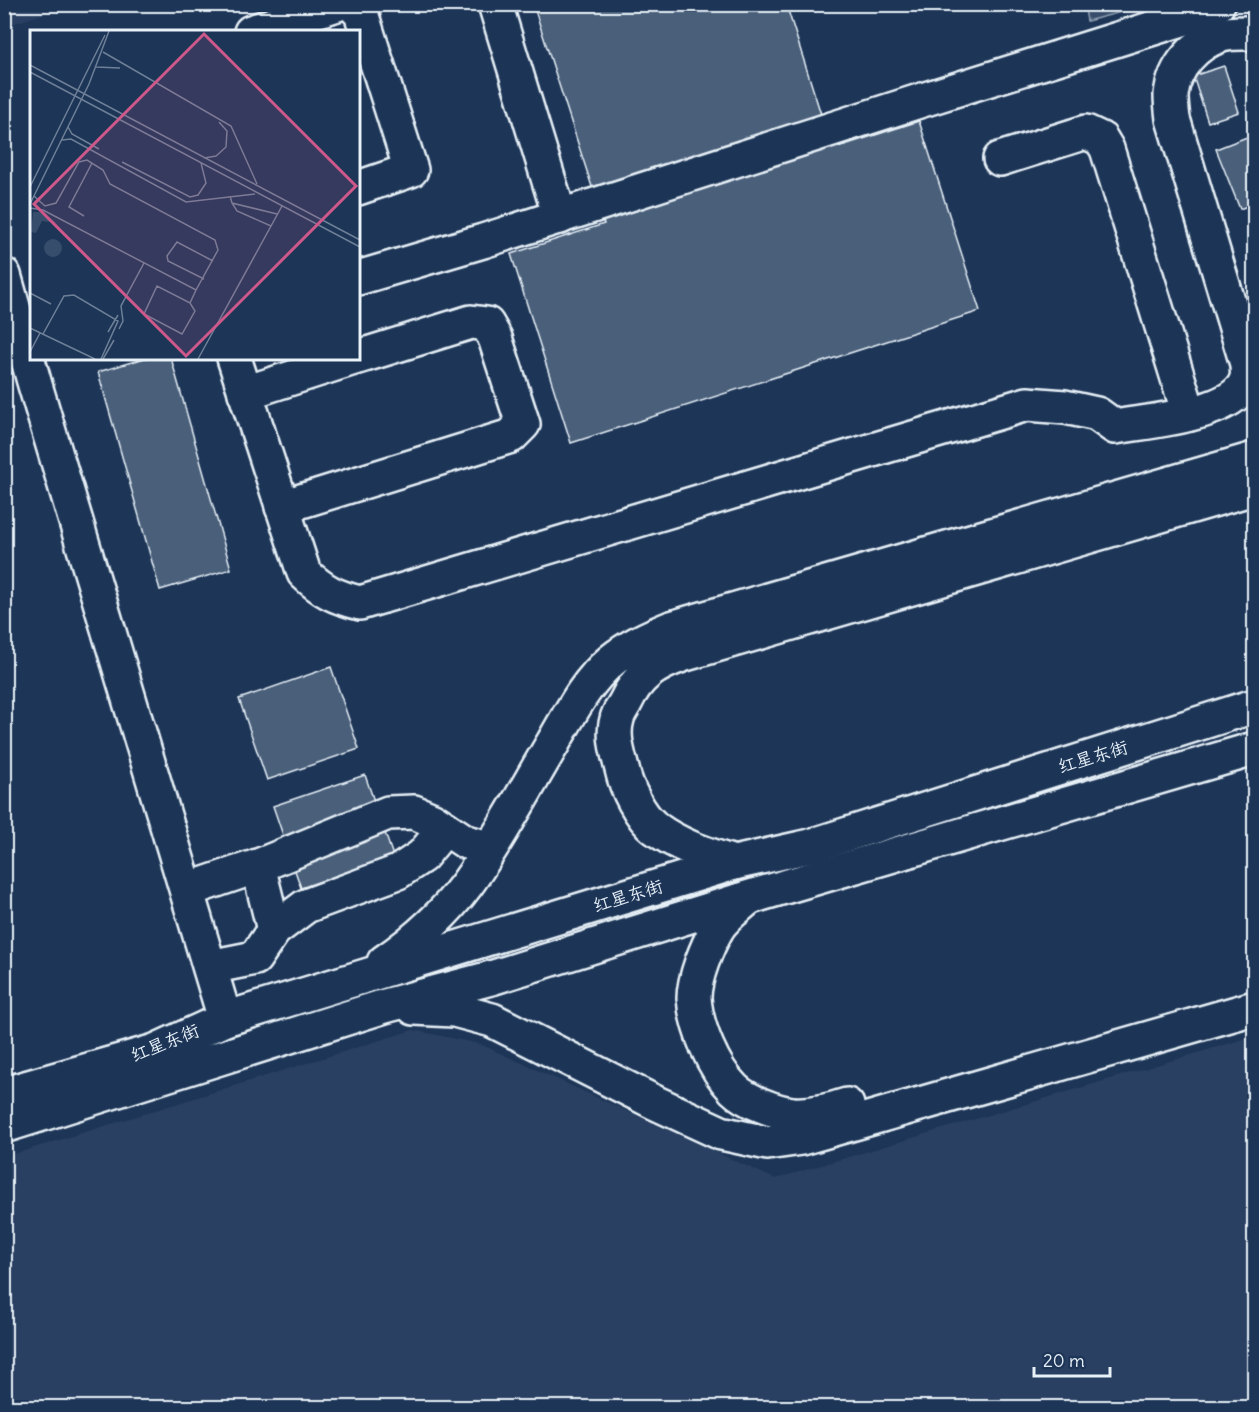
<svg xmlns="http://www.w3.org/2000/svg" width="1259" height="1412" font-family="Delius,'LXGW WenKai TC',sans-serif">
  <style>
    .built { fill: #2a4162 }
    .green { fill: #374d6c; stroke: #909fb2; stroke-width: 1.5 }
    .building { fill: #495e7a; stroke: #e8f1f8; stroke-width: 1.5 }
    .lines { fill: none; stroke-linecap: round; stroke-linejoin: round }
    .minor-casing { stroke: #e8f1f8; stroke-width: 38 }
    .major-casing { stroke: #e8f1f8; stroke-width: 38 }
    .minor { stroke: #1d3557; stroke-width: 33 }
    .major { stroke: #1d3557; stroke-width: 33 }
    .labels { text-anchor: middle; stroke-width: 4.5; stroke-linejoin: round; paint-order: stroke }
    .street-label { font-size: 18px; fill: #e8f1f8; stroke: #1d3557 }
    .inset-road { fill: none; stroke: #6e8097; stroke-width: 1.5 }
    .view { fill: #cd598a; fill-opacity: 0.15; stroke: #cd598a; stroke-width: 3 }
    .inset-edge { fill: none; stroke: #e8f1f8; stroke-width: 3 }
  </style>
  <rect width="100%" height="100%" fill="#1d3557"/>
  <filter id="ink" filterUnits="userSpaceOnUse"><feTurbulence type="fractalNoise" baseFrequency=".0167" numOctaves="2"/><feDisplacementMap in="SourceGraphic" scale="12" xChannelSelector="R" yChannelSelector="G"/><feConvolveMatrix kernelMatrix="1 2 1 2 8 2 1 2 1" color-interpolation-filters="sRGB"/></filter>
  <g filter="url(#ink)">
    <g class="built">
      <path d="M5 4H72V5L5 26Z"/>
      <path d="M413 1030 480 1044 775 1179 1254 1036V1407H5V1157Z"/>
    </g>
    <path class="green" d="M1084 4H1148V5L1087 21Z"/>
    <g class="building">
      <path d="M533 4H786L832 149 919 121 980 311 571 443 511 254 604 224Z"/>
      <path d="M1224 66 1239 112 1208 122 1193 76Z"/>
      <path d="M1247 137 1254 155V203L1240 209 1216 149Z"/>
      <path d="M145 358H171L231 569 160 590 98 372Z"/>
      <path d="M331 667 359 749 267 780 239 699Z"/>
      <path d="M365 775 393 856 301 888 273 806Z"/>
    </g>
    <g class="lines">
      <defs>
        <g id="minor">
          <path d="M352 4 361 13 411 170 358 188"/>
          <path d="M495 4 560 217"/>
          <path d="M251 32 337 4"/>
          <path d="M1000 159 1086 132 1101 139 1107 149 1189 414"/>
          <path d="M4 275 35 385 225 1019"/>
          <path d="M358 278 483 241 916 102 1195 15 1218 4"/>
          <path d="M234 358 304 573C323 591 335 597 360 603L1027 404 1065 407 1097 414 1115 427C1147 421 1238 415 1247 378 1248 374 1247 368 1247 364L1173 119C1172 111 1171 103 1171 95 1174 67 1195 43 1222 35 1232 32 1244 33 1254 33"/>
          <path d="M245 393 354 358"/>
          <path d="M282 507 511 436 523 424 495 338 487 324 471 322 358 357"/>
          <path d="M258 866 274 930"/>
          <path d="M187 890 258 866 388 813 414 812 433 820 445 828"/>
          <path d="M210 967 255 958 274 930 306 906 398 872 422 856 445 828 466 842 489 848"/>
        </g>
        <g id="major">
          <path d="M734 863C706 854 679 846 655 828 640 816 626 788 622 769 618 754 612 735 617 719 618 714 622 708 625 703 638 675 654 665 682 655L1254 488"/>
          <path d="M746 900C737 908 723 918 717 929 707 946 694 978 694 998 696 1027 713 1068 734 1089 746 1101 776 1112 793 1114 812 1115 829 1111 847 1105"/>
          <path d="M384 962C416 940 444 915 467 884 499 839 525 790 553 743 570 714 585 683 611 661 629 646 649 637 671 628L1254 459"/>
          <path d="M414 1008 454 1010 492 1020 656 1103 721 1133 767 1143 802 1138 1254 1008"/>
          <path d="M4 1094 155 1051 225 1019 734 863 810 846 1254 706"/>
          <path d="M4 1126 385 1006 491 978 747 898 1254 749"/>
        </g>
      </defs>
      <use href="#minor" class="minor-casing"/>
      <use href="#major" class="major-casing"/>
      <use href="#minor" class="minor"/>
      <use href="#major" class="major"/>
    </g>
  </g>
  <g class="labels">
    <g class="street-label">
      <text transform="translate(1093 757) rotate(-17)" y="6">红星东街</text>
      <text transform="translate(628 896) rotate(-17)" y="6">红星东街</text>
      <text transform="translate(165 1043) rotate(-22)" y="6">红星东街</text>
    </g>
  </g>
  <g transform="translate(30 30)">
    <rect width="330" height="330" fill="#1d3557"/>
    <path d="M3 182H9L27 193 12 191 6 203 1 202ZM14 218a9 9 0 1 1 18 0a9 9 0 1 1-18 0Z" fill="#374d6c"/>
    <path class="inset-road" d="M73 22 201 96 227 154M0 35 330 210M66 37 90 38M0 42 330 217M38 97 42 104 69 119M32 110 41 109 156 172 225 164M174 128 186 126 196 117 197 101 189 92M92 132 160 167 168 165 176 153 171 133M0 157 75 5M200 166 202 173 247 184M202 173 207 181 241 196M0 174 59 54 79 1M0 178 13 180 166 260 188 220 185 210 80 154 73 140 57 130 49 132 26 173 15 176 4 166M54 186 39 177 62 133M174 249 138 231 137 226 147 212 183 231M0 263 21 274M160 273 165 281 152 304 114 284 127 256 160 273 166 260M0 298 65 329M89 299 93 291 91 276 114 233M78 302 88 285M13 304 34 266 44 265 88 291 71 329M0 322 10 303M73 329 84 310M168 329 252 176"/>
    <path class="view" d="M174 4 326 156 156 326 4 174Z"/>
    <rect width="330" height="330" class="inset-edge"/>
  </g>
  <rect width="1259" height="1412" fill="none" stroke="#1d3557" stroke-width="24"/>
  <rect x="12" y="12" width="1235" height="1388" fill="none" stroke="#e8f1f8" stroke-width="2" filter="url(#ink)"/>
  <path d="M1034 1367v9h76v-9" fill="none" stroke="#e8f1f8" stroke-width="3"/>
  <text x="1043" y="1367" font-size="18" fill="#e8f1f8" stroke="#1d3557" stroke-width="4.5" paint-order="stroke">20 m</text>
</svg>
